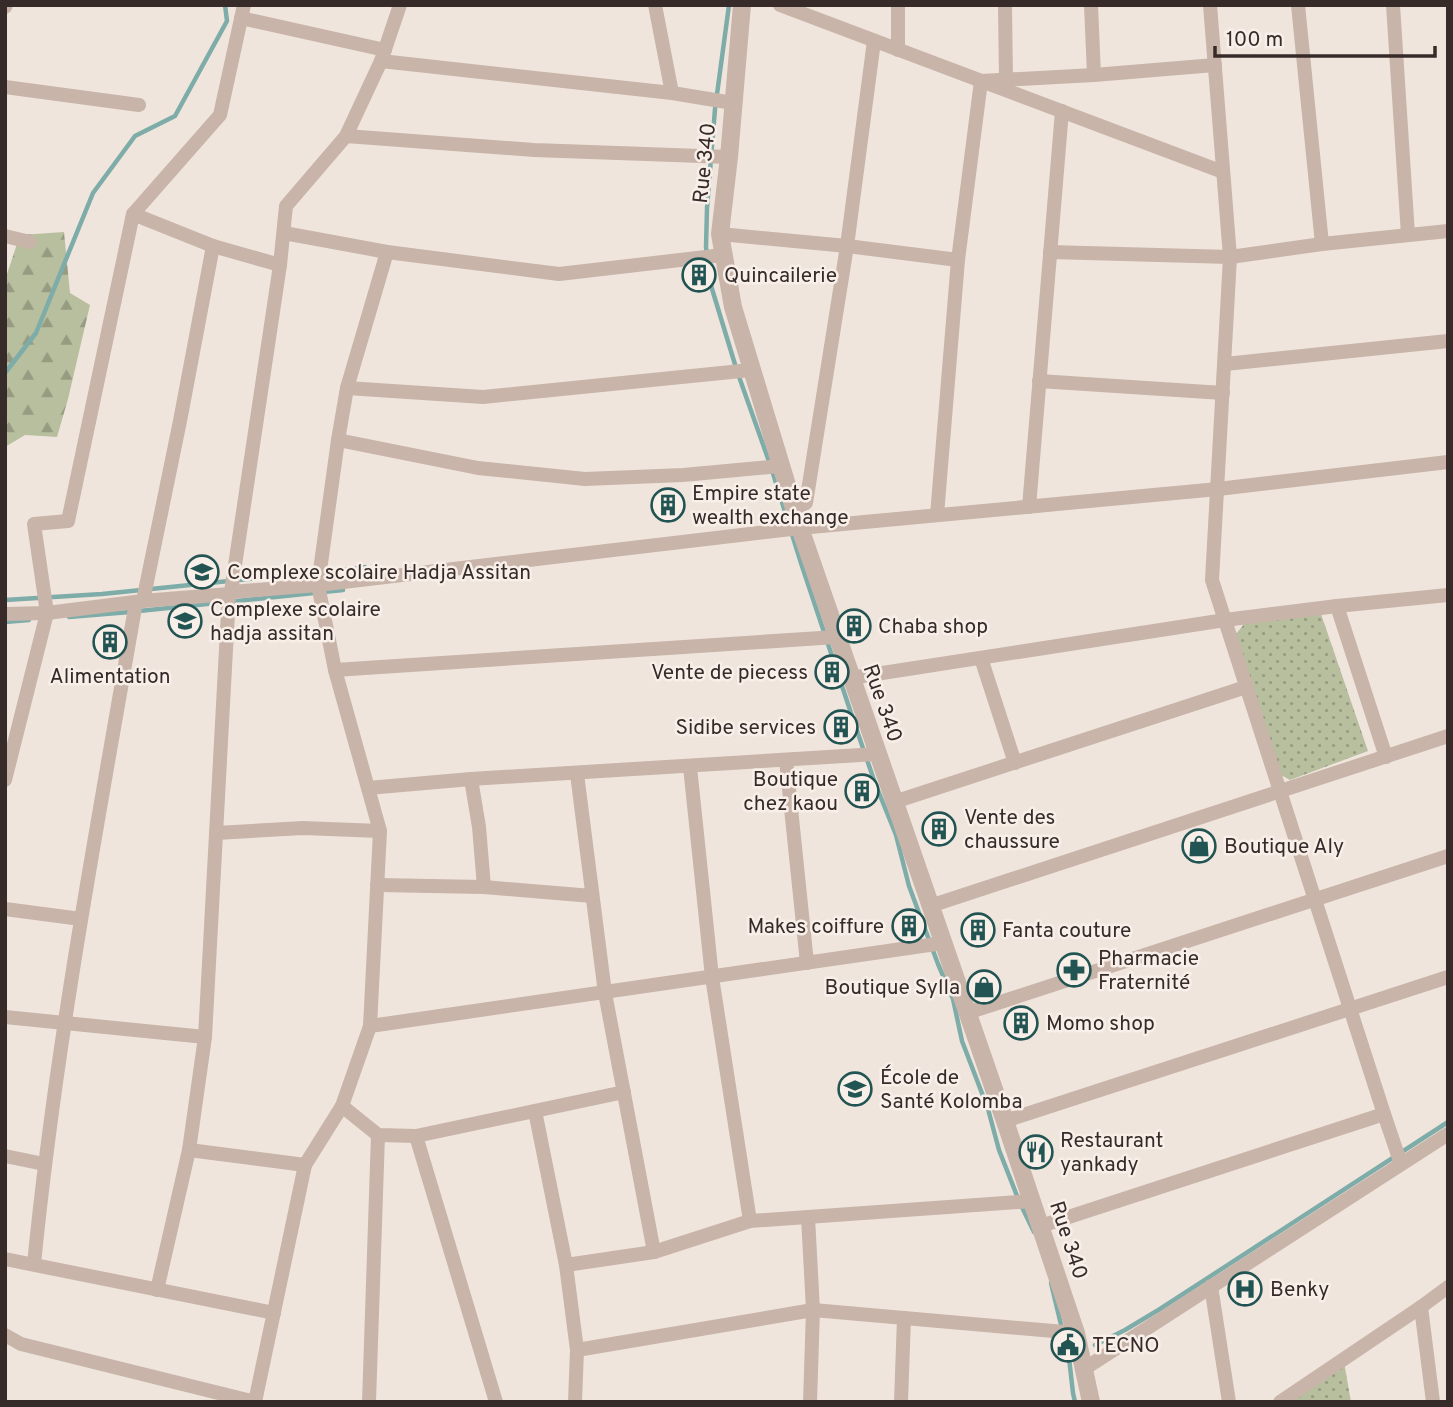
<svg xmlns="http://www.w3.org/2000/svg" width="1453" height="1407" font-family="Overpass,sans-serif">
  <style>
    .grass { fill: url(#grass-dots) }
    .forest { fill: url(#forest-firs) }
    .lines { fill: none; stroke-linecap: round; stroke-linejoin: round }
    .stream { stroke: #7eaca8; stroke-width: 4.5 }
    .minor { stroke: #c8b4a9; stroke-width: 14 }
    .tertiary { stroke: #c8b4a9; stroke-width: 18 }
    .labels { text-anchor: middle; stroke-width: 5; stroke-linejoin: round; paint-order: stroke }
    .street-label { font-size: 21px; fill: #362b29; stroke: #f8efe9 }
    .poi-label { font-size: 21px; fill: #362b29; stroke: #f8efe9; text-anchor: start }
  </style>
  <defs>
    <pattern id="grass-dots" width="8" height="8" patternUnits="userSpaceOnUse" patternTransform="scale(1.75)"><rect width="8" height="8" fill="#b7bf9e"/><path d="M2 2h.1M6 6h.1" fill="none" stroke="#969b81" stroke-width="1.8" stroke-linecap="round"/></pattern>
    <pattern id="forest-firs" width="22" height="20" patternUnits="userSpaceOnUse" patternTransform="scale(1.75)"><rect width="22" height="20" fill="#b7bf9e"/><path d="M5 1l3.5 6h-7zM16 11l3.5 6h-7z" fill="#969b81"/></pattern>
  </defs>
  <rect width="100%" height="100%" fill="#f0e5dd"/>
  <g class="grass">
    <path d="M1321 614 1368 751 1290 780 1281 775 1235 635 1245 623Z"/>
    <path d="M1344 1362 1351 1402H1287Z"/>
  </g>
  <path class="forest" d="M64 232 70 293 90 305 68 399 57 437 25 435 5 447V280L20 235Z"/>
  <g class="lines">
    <g class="stream">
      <path d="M729 5 715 109 707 208 706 247 709 279 737 371 771 467 801 563 855 725 875 783 896 835 909 886 938 964 953 999 962 1041 988 1109 999 1150 1019 1201 1034 1232"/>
      <path d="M5 373 36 333 93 193 135 136 175 116 227 21 225 5"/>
      <path d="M5 600 102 594 258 578 308 575 365 567"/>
      <path d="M139 611 343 590"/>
      <path d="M69 617 130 612"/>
      <path d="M5 622 29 620"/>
      <path d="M1051 1283 1069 1358 1073 1393 1075 1402"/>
      <path d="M1095 1345 1125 1330 1160 1309 1448 1122"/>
    </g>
    <g class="minor">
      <path d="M780 5 1223 172"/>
      <path d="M898 5V50"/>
      <path d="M1005 5 1006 80"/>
      <path d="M1091 5 1094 75"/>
      <path d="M1210 5 1230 257 1212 580 1384 1114 1401 1164"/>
      <path d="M1298 5 1322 244"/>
      <path d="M1393 5 1408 235"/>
      <path d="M5 7 6 5"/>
      <path d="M241 18 385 50"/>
      <path d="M381 61 672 93 655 5"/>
      <path d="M5 87 139 105"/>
      <path d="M672 93 733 103"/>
      <path d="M346 136 534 150 729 157"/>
      <path d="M133 214 213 246 280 265"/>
      <path d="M284 233 387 252 559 274 723 255"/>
      <path d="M720 234 847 246 958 260"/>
      <path d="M5 236 30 242"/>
      <path d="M1050 252 1230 257 1322 244 1448 231"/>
      <path d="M1225 364 1448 341"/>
      <path d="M1039 381 1223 393"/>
      <path d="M347 388 483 397 751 370"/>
      <path d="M338 440 478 468 585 479 683 475 780 466"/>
      <path d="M1029 507 1062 111"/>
      <path d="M794 509 806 503 847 246 874 41"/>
      <path d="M937 515 958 260 981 81 1094 75 1215 65"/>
      <path d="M231 592 280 265 286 206 346 136 381 61 400 5"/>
      <path d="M143 601 180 421 213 246"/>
      <path d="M1337 606 1386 757"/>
      <path d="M5 614 47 613 143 601 229 594 231 592 318 585 800 528 1218 489 1448 462"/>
      <path d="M981 658 1015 763"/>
      <path d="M335 670 836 637"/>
      <path d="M850 678 1225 620 1337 606 1448 595"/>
      <path d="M786 760 807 963"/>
      <path d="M690 767 712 977 750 1221"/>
      <path d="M577 774 605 993 654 1252"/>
      <path d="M471 779 479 827 484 887"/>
      <path d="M5 780 47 613 34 524 68 521 133 214 220 115 244 5"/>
      <path d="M368 788 471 779 877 754"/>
      <path d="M894 802 1246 687"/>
      <path d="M216 833 303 828 380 831"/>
      <path d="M377 885 484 887 592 896"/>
      <path d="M930 906 1448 736"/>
      <path d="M5 909 81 919"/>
      <path d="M967 1013 1448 856"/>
      <path d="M5 1017 205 1037"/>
      <path d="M370 1026 943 943"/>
      <path d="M342 1106 378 1135 416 1136 624 1092"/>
      <path d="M535 1111 566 1265 577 1350 575 1402"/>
      <path d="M1005 1121 1448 977"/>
      <path d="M416 1136 496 1402"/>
      <path d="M189 1150 305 1165"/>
      <path d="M5 1156 44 1164"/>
      <path d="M808 1217 813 1310 810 1402"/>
      <path d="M1041 1226 1384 1114"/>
      <path d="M5 1259 274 1313"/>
      <path d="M34 1264C56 1042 98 822 136 602"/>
      <path d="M566 1265 654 1252 750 1221 1032 1201"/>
      <path d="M1211 1286 1229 1402"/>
      <path d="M157 1290 189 1150 205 1037 229 594"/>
      <path d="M1421 1307 1433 1402"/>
      <path d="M5 1335 21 1344 255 1402"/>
      <path d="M577 1350 813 1310 1076 1333"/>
      <path d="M1084 1369 1448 1134"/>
      <path d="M255 1402 305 1165 342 1106 370 1026 380 831 335 670 318 585 338 440 347 388 387 252"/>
      <path d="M369 1402 378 1135"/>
      <path d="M901 1402 904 1318"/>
      <path d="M1280 1402 1421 1307 1448 1287"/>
    </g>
    <path class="tertiary" d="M742 5 729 157 720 234 733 307 800 528 1005 1121 1076 1333 1091 1402"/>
  </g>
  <defs>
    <symbol id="building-ring" viewBox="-11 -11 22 22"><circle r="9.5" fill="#f8efe9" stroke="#215452" stroke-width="1.5"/><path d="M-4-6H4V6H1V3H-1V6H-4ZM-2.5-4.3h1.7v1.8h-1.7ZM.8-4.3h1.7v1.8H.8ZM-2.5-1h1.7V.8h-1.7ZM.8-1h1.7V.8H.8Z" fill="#215452"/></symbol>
    <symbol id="school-ring" viewBox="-11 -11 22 22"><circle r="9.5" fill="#f8efe9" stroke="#215452" stroke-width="1.5"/><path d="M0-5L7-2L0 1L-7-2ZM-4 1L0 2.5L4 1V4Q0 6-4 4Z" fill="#215452"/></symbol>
    <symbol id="shop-ring" viewBox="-11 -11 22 22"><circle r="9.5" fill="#f8efe9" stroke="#215452" stroke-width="1.5"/><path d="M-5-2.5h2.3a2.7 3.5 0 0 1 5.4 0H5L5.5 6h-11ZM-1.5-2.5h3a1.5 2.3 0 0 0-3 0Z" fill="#215452"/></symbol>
    <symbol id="pharmacy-ring" viewBox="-11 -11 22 22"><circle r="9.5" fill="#f8efe9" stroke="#215452" stroke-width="1.5"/><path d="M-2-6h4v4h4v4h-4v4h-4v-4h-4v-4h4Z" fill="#215452"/></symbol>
    <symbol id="restaurant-ring" viewBox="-11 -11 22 22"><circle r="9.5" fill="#f8efe9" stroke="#215452" stroke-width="1.5"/><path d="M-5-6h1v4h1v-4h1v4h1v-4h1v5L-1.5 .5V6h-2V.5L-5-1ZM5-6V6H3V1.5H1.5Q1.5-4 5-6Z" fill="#215452"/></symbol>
    <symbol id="hospital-ring" viewBox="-11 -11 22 22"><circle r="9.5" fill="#f8efe9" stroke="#215452" stroke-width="1.5"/><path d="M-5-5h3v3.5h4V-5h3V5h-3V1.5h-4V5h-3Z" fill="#215452"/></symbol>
    <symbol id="civic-ring" viewBox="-11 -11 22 22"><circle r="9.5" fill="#f8efe9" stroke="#215452" stroke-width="1.5"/><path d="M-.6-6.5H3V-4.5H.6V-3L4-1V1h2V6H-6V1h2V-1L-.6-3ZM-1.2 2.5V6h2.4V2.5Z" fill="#215452"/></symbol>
  </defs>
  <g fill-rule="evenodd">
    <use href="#building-ring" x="680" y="256" width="38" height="38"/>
    <use href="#building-ring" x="649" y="486" width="38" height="38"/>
    <use href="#school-ring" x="183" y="553" width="38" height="38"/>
    <use href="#school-ring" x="166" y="602" width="38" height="38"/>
    <use href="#building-ring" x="835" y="607" width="38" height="38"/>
    <use href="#building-ring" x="91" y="623" width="38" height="38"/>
    <use href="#building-ring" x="813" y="653" width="38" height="38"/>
    <use href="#building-ring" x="822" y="708" width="38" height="38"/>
    <use href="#building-ring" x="843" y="772" width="38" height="38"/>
    <use href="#building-ring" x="920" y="810" width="38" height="38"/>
    <use href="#shop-ring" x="1180" y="827" width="38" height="38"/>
    <use href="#building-ring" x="890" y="907" width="38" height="38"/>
    <use href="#building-ring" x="959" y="911" width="38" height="38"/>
    <use href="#pharmacy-ring" x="1055" y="951" width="38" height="38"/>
    <use href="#shop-ring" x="965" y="968" width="38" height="38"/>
    <use href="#building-ring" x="1002" y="1004" width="38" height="38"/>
    <use href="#school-ring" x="836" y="1070" width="38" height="38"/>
    <use href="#restaurant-ring" x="1017" y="1133" width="38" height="38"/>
    <use href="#hospital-ring" x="1226" y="1270" width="38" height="38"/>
    <use href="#civic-ring" x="1049" y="1326" width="38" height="38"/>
  </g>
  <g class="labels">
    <g class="street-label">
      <text transform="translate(704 163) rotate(-84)" y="7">Rue 340</text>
      <text transform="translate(883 703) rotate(71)" y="7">Rue 340</text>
      <text transform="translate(1069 1240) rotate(72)" y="7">Rue 340</text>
    </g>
    <g class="poi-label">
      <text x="724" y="282">Quincailerie</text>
      <text x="692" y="500">Empire state<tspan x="692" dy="24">wealth exchange</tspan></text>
      <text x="227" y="579">Complexe scolaire Hadja Assitan</text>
      <text x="210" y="616">Complexe scolaire<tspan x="210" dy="24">hadja assitan</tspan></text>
      <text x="878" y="633">Chaba shop</text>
      <text x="808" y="679" text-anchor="end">Vente de piecess</text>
      <text x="110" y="683" text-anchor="middle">Alimentation</text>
      <text x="816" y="734" text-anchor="end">Sidibe services</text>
      <text x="838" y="786" text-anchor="end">Boutique<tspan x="838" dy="24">chez kaou</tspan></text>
      <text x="964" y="824">Vente des<tspan x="964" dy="24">chaussure</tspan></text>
      <text x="1224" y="853">Boutique Aly</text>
      <text x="884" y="933" text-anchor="end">Makes coiffure</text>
      <text x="1002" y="937">Fanta couture</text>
      <text x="1098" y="965">Pharmacie<tspan x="1098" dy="24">Fraternité</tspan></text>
      <text x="960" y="994" text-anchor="end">Boutique Sylla</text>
      <text x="1046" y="1030">Momo shop</text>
      <text x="880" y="1084">École de<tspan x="880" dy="24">Santé Kolomba</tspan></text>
      <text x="1060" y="1147">Restaurant<tspan x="1060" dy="24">yankady</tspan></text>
      <text x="1270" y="1296">Benky</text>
      <text x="1092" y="1352">TECNO</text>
    </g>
  </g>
  <rect width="1453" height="1407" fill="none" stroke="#362b29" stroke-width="14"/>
  <path d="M1215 46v10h220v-10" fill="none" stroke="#362b29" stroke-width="3.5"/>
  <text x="1226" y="46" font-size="21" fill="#362b29" stroke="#f8efe9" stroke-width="5" paint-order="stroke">100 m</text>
</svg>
